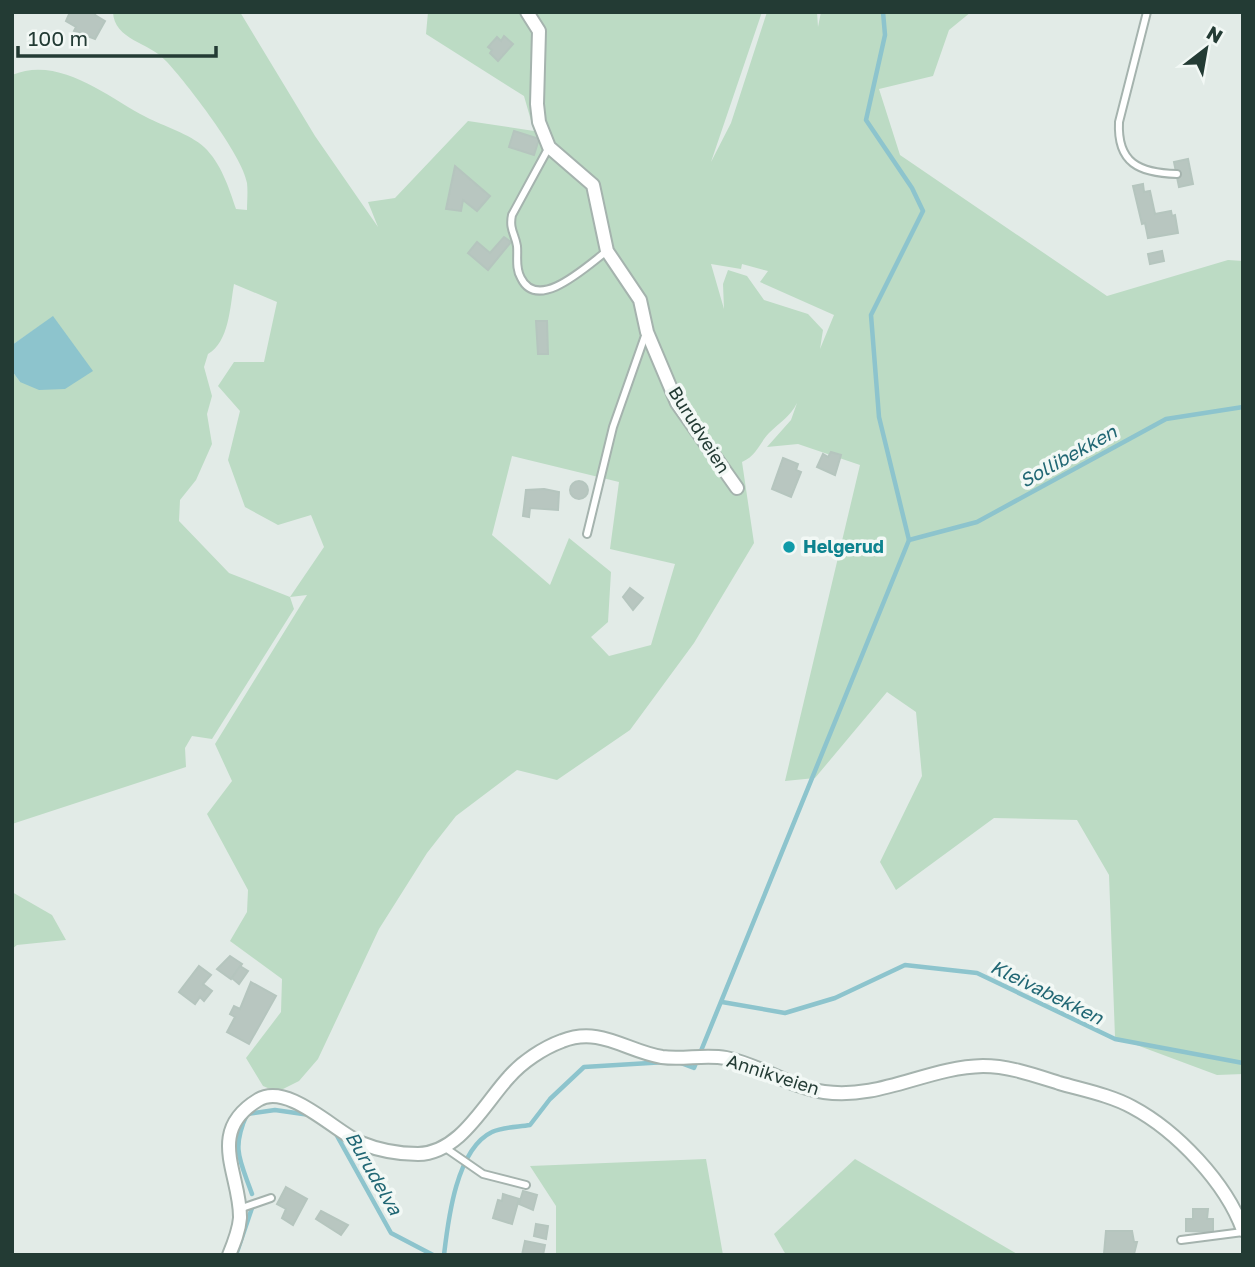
<svg xmlns="http://www.w3.org/2000/svg" width="1255" height="1267" font-family="'Golos Text',sans-serif">
  <style>
    .green { fill: #bcdbc4; fill-rule: evenodd }
    .water { fill: #8dc4cd }
    .lines { fill: none; stroke-linecap: round; stroke-linejoin: round }
    .stream { stroke: #8dc4cd; stroke-width: 4.5 }
    .building { fill: #b8c6c0; stroke: #b5c5be; stroke-width: 2 }
    .lane-casing { stroke: #a5b3ae; stroke-width: 10 }
    .street-casing { stroke: #a5b3ae; stroke-width: 16 }
    .lane { stroke: #fff; stroke-width: 6 }
    .street { stroke: #fff; stroke-width: 12 }
    .culture-dot { fill: #0f9aa8; stroke: #f2f8f5; stroke-width: 2.5 }
    .labels { text-anchor: middle; stroke-width: 7; stroke-linejoin: round; paint-order: stroke }
    .street-label { font-size: 18px; fill: #233b34; stroke: #f2f8f5 }
    .culture-label { font-size: 18px; font-weight: bold; fill: #0d838f; stroke: #f2f8f5; text-anchor: start }
    .water-label { font-size: 19px; font-style: italic; fill: #216774; stroke: #f2f8f5 }
  </style>
  <rect width="100%" height="100%" fill="#e2ebe7"/>
  <g class="green">
    <path d="M113 12H240L315 136 378 227 368 202 395 198 468 121 534 131 524 96 426 34 428 12H762L711 162 731 123 767 12H817L818 27 821 12H971L949 30 933 76 879 89 900 155 1107 296 1228 260 1243 261V1074L1217 1075 1115 1037 1109 875 1077 820 994 818 896 890 880 862 922 776 916 712 887 692 815 778 785 781 860 465 798 444 767 447 791 420 797 403C790 417 779 423 769 433 758 445 757 455 742 462L754 543 694 643 630 730 557 780 517 770 456 816 427 853 379 929 318 1059 299 1081 277 1092 263 1086 246 1058 281 1012 282 979 230 941 247 912 248 890 207 814 232 781 215 744 307 595 290 597 294 609 212 739 192 736 185 748 186 767 12 824V371L20 382 53 317 12 345V75C59 55 106 96 146 117 163 126 190 134 204 147 221 163 229 188 236 209L247 210C247 202 248 192 247 183 243 156 186 82 166 61 149 42 114 40 113 12ZM711 264 741 269 742 264 768 271 760 282 834 315 820 349 823 330 808 314 764 300 747 276 728 270 723 284 724 309ZM234 284 277 302 264 362H234L218 386 240 411 228 460 245 507 278 525 311 515 324 547 290 597 229 573 179 521 180 500 196 480 212 444 207 414 212 396 204 367 208 354C229 342 230 307 234 284ZM512 456 619 482 610 549 675 564 651 645 609 656 591 637 608 622 611 572 569 538 550 585 492 535Z"/>
    <path d="M12 892 52 915 66 940 17 945 12 949Z"/>
    <path d="M706 1159 723 1255H556V1206L530 1166Z"/>
    <path d="M855 1159 1019 1255H786L774 1234Z"/>
  </g>
  <path class="water" d="M53 316 93 371 65 389 39 390 20 382 12 371V345Z"/>
  <g class="lines">
    <g class="stream">
      <path d="M909 540 977 522 1166 419 1243 407"/>
      <path d="M722 1002 785 1013 835 998 905 965 977 973 1115 1039 1243 1063"/>
      <path d="M678 1062 694 1068 909 540 879 417 871 315 923 211 912 188 866 120 885 35 883 12"/>
      <path d="M336 1134 391 1233 433 1255"/>
      <path d="M252 1194C240 1160 231 1149 247 1114L275 1110 310 1115"/>
      <path d="M236 1255 253 1205"/>
      <path d="M444 1255C448 1221 456 1149 492 1132 502 1127 518 1127 530 1125L550 1099 584 1067 666 1062"/>
    </g>
  </g>
  <g class="building">
    <path d="M70 12H96L95 15 105 21 95 39 74 31 76 27 66 21Z"/>
    <path d="M504 36 513 44 498 61 490 53 492 50 488 47 497 37 501 41Z"/>
    <path d="M514 131 539 139 534 155 509 147Z"/>
    <path d="M1188 159 1193 184 1179 187 1174 162Z"/>
    <path d="M455 166 490 196 477 211 463 200 461 211 446 209Z"/>
    <path d="M1143 184 1144 192 1150 191 1155 214 1171 211 1172 216 1175 215 1178 233 1148 238 1145 223 1142 224 1133 186Z"/>
    <path d="M504 237 511 242 488 270 468 253 477 242 490 253Z"/>
    <path d="M1162 251 1164 261 1150 264 1148 254Z"/>
    <path d="M536 321H547L548 354H538Z"/>
    <path d="M831 452 841 455 835 475 817 467 823 454 828 457Z"/>
    <path d="M783 458 798 464 796 470 801 472 791 497 772 489Z"/>
    <circle cx="579" cy="490" r="9"/>
    <path d="M544 489 559 492 558 510 530 508 529 517 523 516 526 490Z"/>
    <path d="M630 588 643 598 633 610 623 597Z"/>
    <path d="M230 956 242 964 231 979 217 969Z"/>
    <path d="M199 966 211 975 203 984 212 991 204 1001 200 997 195 1004 179 992Z"/>
    <path d="M240 966 248 971 239 984 232 978Z"/>
    <path d="M251 982 276 996 249 1044 227 1032 235 1017 230 1014 234 1006 240 1009Z"/>
    <path d="M286 1187 307 1199 293 1225 282 1218 286 1209 277 1204Z"/>
    <path d="M523 1191 537 1195 533 1210 519 1204Z"/>
    <path d="M503 1194 519 1199 512 1224 493 1218 498 1200 502 1201Z"/>
    <path d="M1193 1209H1208L1207 1219H1213V1232L1186 1231V1219H1193Z"/>
    <path d="M321 1211 348 1225 341 1235 316 1219Z"/>
    <path d="M536 1224 548 1226 546 1239 534 1236Z"/>
    <path d="M1106 1231H1132L1134 1242H1137L1134 1254H1104Z"/>
    <path d="M525 1241 545 1245 543 1255H522Z"/>
  </g>
  <g class="lines">
    <defs>
      <g id="lane">
        <path d="M1147 12 1119 122C1117 163 1139 173 1177 174"/>
        <path d="M549 147 512 215C509 229 515 234 517 246 518 257 515 268 521 278 538 313 588 265 607 251"/>
        <path d="M587 534 613 427 646 333"/>
        <path d="M444 1147 483 1174 526 1185"/>
        <path d="M239 1209 271 1198"/>
        <path d="M1181 1240 1243 1232"/>
      </g>
      <g id="street">
        <path d="M527 12 539 31 537 104 539 122 549 147 593 185 607 251 640 300 647 332 677 403 737 488"/>
        <path d="M229 1255C234 1243 239 1231 240 1218 241 1175 205 1132 258 1100 288 1082 334 1131 361 1143 378 1150 399 1154 418 1154 460 1153 484 1104 509 1077 522 1062 543 1048 562 1041 600 1026 626 1051 662 1057 683 1060 705 1054 726 1058 760 1065 790 1087 824 1092 880 1100 928 1067 983 1066 1009 1066 1034 1075 1059 1083 1083 1090 1110 1095 1132 1107 1177 1131 1226 1183 1243 1230"/>
      </g>
    </defs>
    <use href="#lane" class="lane-casing"/>
    <use href="#street" class="street-casing"/>
    <use href="#lane" class="lane"/>
    <use href="#street" class="street"/>
  </g>
  <circle class="culture-dot" cx="789" cy="547" r="7"/>
  <g class="labels">
    <g class="street-label">
      <text transform="translate(699 430) rotate(58)" y="6">Burudveien</text>
      <text transform="translate(773 1075) rotate(18)" y="6">Annikveien</text>
    </g>
    <g class="culture-label">
      <text x="803" y="553">Helgerud</text>
    </g>
    <g class="water-label">
      <text transform="translate(1068 456) rotate(-29)" y="7">Sollibekken</text>
      <text transform="translate(1047 992) rotate(26)" y="7">Kleivabekken</text>
      <text transform="translate(374 1173) rotate(60)" y="7">Burudelva</text>
    </g>
  </g>
  <rect width="1255" height="1267" fill="none" stroke="#233b34" stroke-width="28"/>
  <g transform="translate(1206 49) rotate(31)" stroke="#f2f8f5" stroke-width="5" paint-order="stroke">
  <path d="M0-5L12 26L0 18L-12 26Z" fill="#233b34"/>
  <text y="-10" font-size="19" font-weight="bold" text-anchor="middle" fill="#233b34">N</text>
  </g>
  <path d="M18 46v10h198v-10" fill="none" stroke="#233b34" stroke-width="3.5"/>
  <text x="28" y="46" font-size="21" fill="#233b34" stroke="#f2f8f5" stroke-width="5" paint-order="stroke">100 m</text>
</svg>
